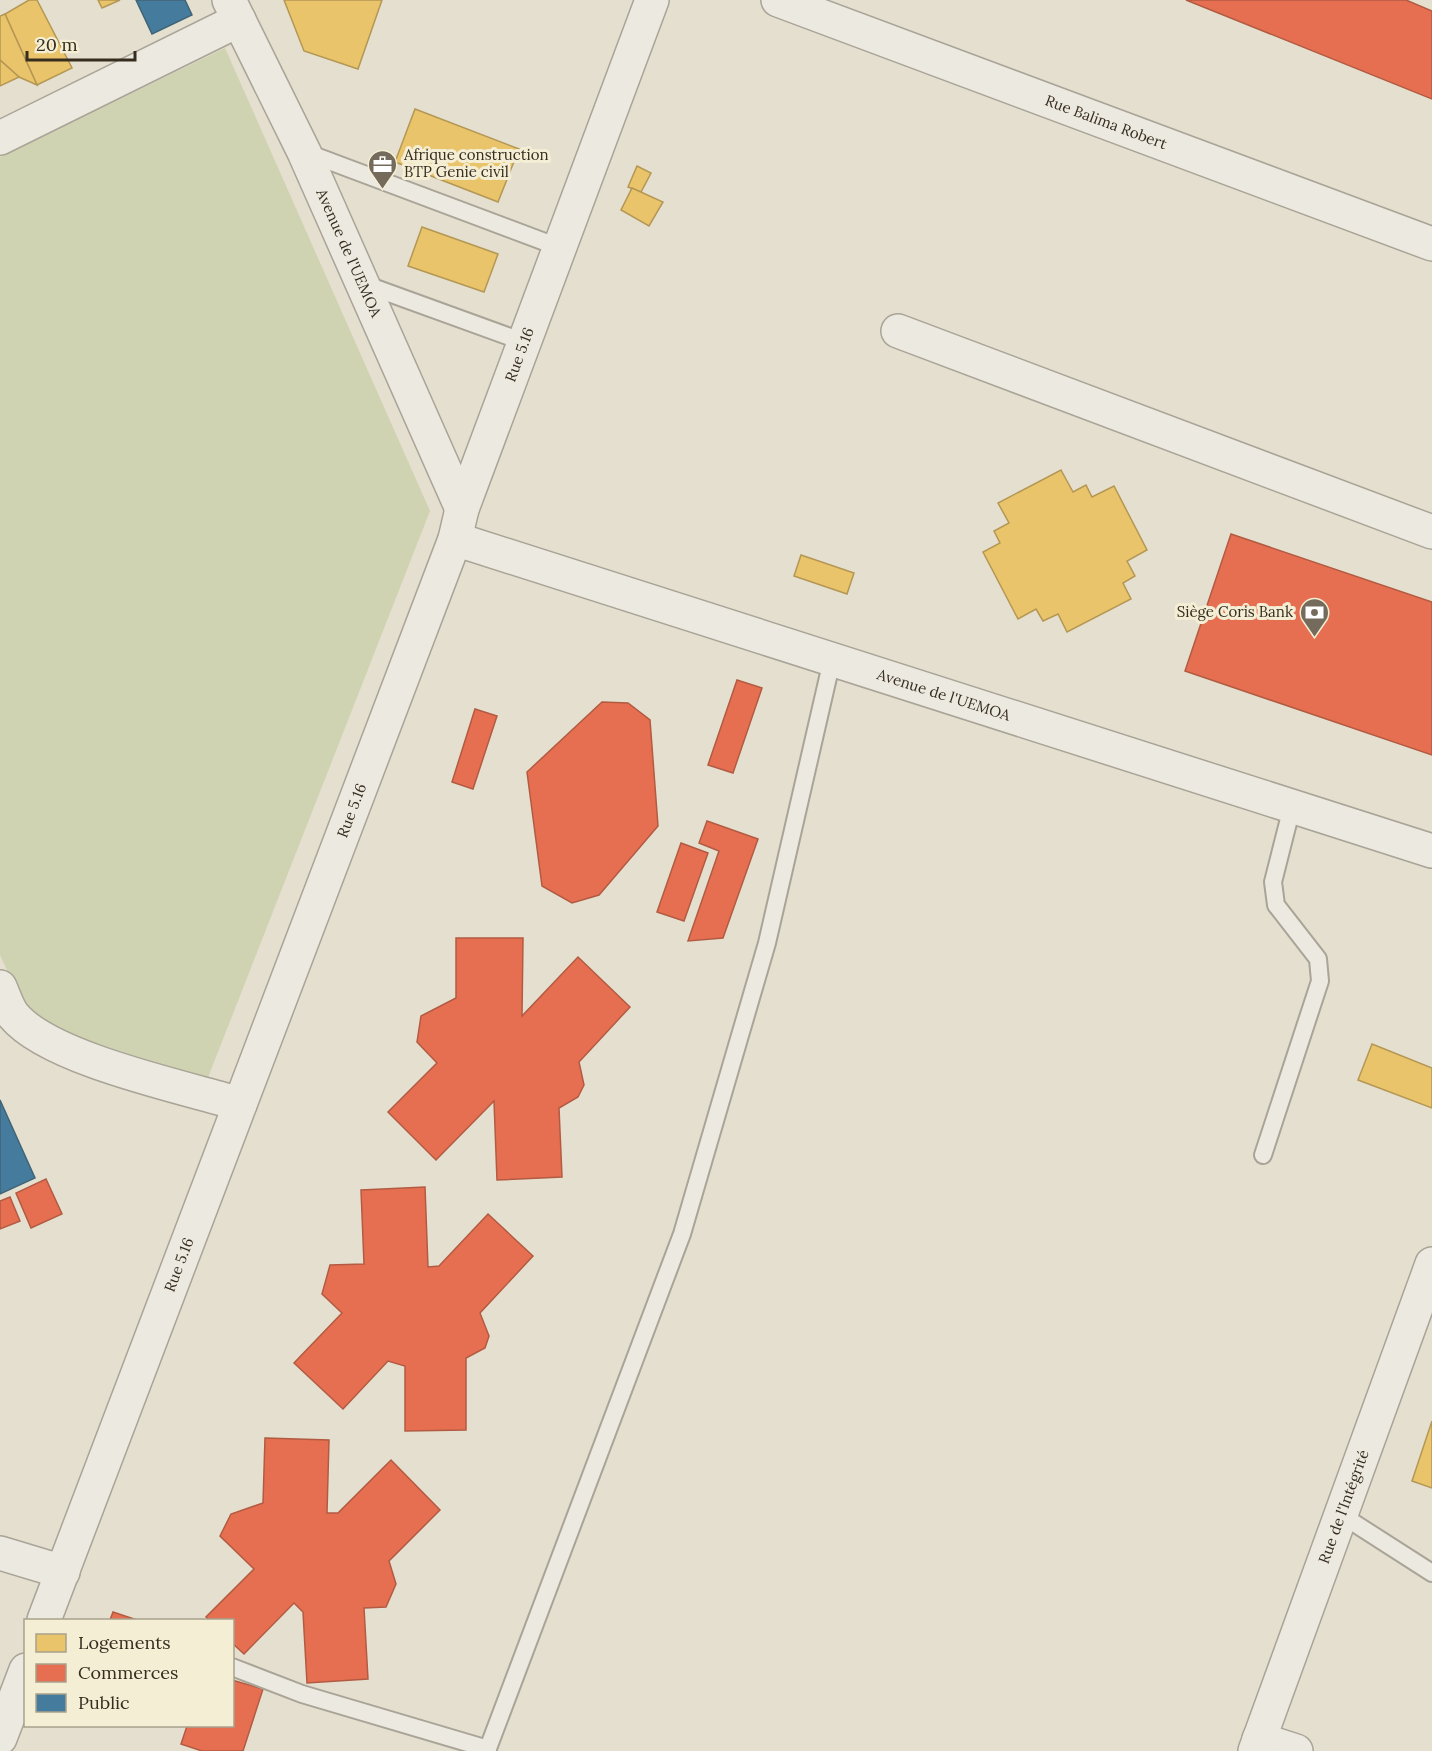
<svg xmlns="http://www.w3.org/2000/svg" width="1432" height="1751" font-family="Lora,serif">
  <style>
    .grass { fill: #d0d3b1 }
    .homes { fill: #e9c46a; stroke: #b49754; stroke-width: 1.5 }
    .shops { fill: #e76f51; stroke: #b25b42; stroke-width: 1.5 }
    .public { fill: #457b9d; stroke: #416477; stroke-width: 1.5 }
    .lines { fill: none; stroke-linecap: round; stroke-linejoin: round }
    .service-casing { stroke: #a9a497; stroke-width: 20 }
    .minor-casing { stroke: #a9a497; stroke-width: 36 }
    .service { stroke: #ece9e0; stroke-width: 16 }
    .minor { stroke: #ece9e0; stroke-width: 33 }
    .labels { text-anchor: middle; stroke-width: 6; stroke-linejoin: round; paint-order: stroke }
    .street-label { font-size: 15px; fill: #372d1f; stroke: #f4eed5 }
    .poi-label { font-size: 15px; fill: #372d1f; stroke: #f4eed5; text-anchor: start }
  </style>
  <rect width="100%" height="100%" fill="#e4dfce"/>
  <path class="grass" d="M225 48 430 511 207 1080 31 1022 0 955V157Z"/>
  <g class="homes">
    <path d="M29 0H37L72 68 37 85 5 14Z"/>
    <path d="M98 0H120L102 8Z"/>
    <path d="M284 0H382L358 69 304 51Z"/>
    <path d="M5 14 37 85 19 77 0 60V16Z"/>
    <path d="M0 60 19 77 0 86Z"/>
    <path d="M415 109 519 149 498 202 395 162Z"/>
    <path d="M637 166 651 173 641 192 628 187Z"/>
    <path d="M632 188 663 202 649 226 621 210Z"/>
    <path d="M422 227 498 254 484 292 408 266Z"/>
    <path d="M1061 470 1073 492 1086 485 1092 497 1114 486 1147 550 1127 561 1135 576 1123 583 1131 599 1067 632 1058 614 1043 621 1036 609 1018 619 983 552 1000 543 994 531 1009 523 998 503Z"/>
    <path d="M801 555 854 573 847 594 794 576Z"/>
    <path d="M1372 1044 1432 1068V1108L1358 1080Z"/>
    <path d="M1432 1421V1488L1412 1481Z"/>
  </g>
  <g class="shops">
    <path d="M1186 0H1406L1432 11V99Z"/>
    <path d="M1231 534 1432 602V755L1185 671Z"/>
    <path d="M737 680 762 688 733 773 708 765Z"/>
    <path d="M602 702 628 703 650 720 658 826 599 895 572 903 542 886 527 772Z"/>
    <path d="M475 709 497 716 473 789 452 782Z"/>
    <path d="M707 821 758 839 723 938 688 941 719 851 699 843Z"/>
    <path d="M681 843 708 853 684 921 657 912Z"/>
    <path d="M456 938H523L522 1016 578 957 630 1007 579 1062 584 1085 578 1097 559 1108 562 1177 497 1180 494 1101 436 1160 388 1112 437 1063 417 1042 421 1016 456 998Z"/>
    <path d="M46 1179 62 1214 31 1228 16 1193Z"/>
    <path d="M425 1187 428 1267 439 1266 488 1214 533 1256 480 1313 489 1336 485 1348 466 1358V1430L405 1431V1366L388 1361 343 1409 294 1363 342 1313 322 1294 330 1265 364 1264 361 1190Z"/>
    <path d="M10 1197 20 1221 0 1229V1201Z"/>
    <path d="M265 1438 329 1440 327 1513H338L391 1460 440 1510 389 1561 396 1584 386 1607 364 1608 368 1679 307 1683 303 1612 294 1603 244 1654 232 1643V1620H210L206 1617 254 1569 220 1536 231 1514 263 1503Z"/>
    <path d="M113 1612 137 1620H110Z"/>
    <path d="M232 1680 263 1689 243 1751H202L181 1744 187 1726H232Z"/>
  </g>
  <g class="public">
    <path d="M136 0H185L192 15 152 34Z"/>
    <path d="M0 1100 35 1178 0 1194Z"/>
  </g>
  <g class="lines">
    <defs>
      <g id="service">
        <path d="M305 152 561 248"/>
        <path d="M364 284 524 342"/>
        <path d="M1263 1155 1320 981 1318 959 1276 905 1273 882 1292 807"/>
        <path d="M1340 1514 1432 1573"/>
        <path d="M232 1667 302 1694 488 1749"/>
        <path d="M487 1751 682 1234 767 943 832 660"/>
      </g>
      <g id="minor">
        <path id="s1" d="M229 0 304 152 462 509"/>
        <path id="s2" d="M778 0 1432 244"/>
        <path d="M0 138 239 20"/>
        <path d="M898 331 1432 532"/>
        <path id="s3" d="M455 539 1432 851"/>
        <path d="M0 987C4 996 8 1009 14 1016 50 1059 183 1087 240 1104"/>
        <path d="M0 1553 63 1572"/>
        <path id="s4" d="M44 1620 455 539 462 509 652 0"/>
        <path d="M0 1738 26 1670"/>
        <path d="M1259 1739 1296 1751"/>
        <path id="s5" d="M1255 1751 1432 1264"/>
      </g>
    </defs>
    <use href="#service" class="service-casing"/>
    <use href="#minor" class="minor-casing"/>
    <use href="#service" class="service"/>
    <use href="#minor" class="minor"/>
  </g>
  <defs>
    <symbol id="office-pin" viewBox="-11 -11 22 30"><path d="M0 17L-7.5 6A9.5 9.5 0 1 1 7.5 6Z" fill="#746b5c" stroke="#f4eed5"/><path d="M-6-3h4V-5.5h4V-3h4V5H-6ZM-1-4.5V-3h2v-1.5ZM-6 0V1H6V0Z" fill="#fff"/></symbol>
    <symbol id="bank-pin" viewBox="-11 -11 22 30"><path d="M0 17L-7.5 6A9.5 9.5 0 1 1 7.5 6Z" fill="#746b5c" stroke="#f4eed5"/><path d="M-6-4H6V4H-6ZM0-2.3a2.3 2.3 0 1 0 0 4.6a2.3 2.3 0 1 0 0-4.6Z" fill="#fff"/></symbol>
  </defs>
  <g fill-rule="evenodd">
    <use href="#office-pin" x="366" y="148" width="33" height="45"/>
    <use href="#bank-pin" x="1298" y="596" width="33" height="45"/>
  </g>
  <g class="labels">
    <g class="street-label">
      <text dy="5" stroke="none"><textPath href="#s2" startOffset="350">Rue Balima Robert</textPath></text>
      <text dy="5" stroke="none"><textPath href="#s1" startOffset="280">Avenue de l'UEMOA</textPath></text>
      <text dy="5" stroke="none"><textPath href="#s4" startOffset="1352">Rue 5.16</textPath></text>
      <text dy="5" stroke="none"><textPath href="#s3" startOffset="513">Avenue de l'UEMOA</textPath></text>
      <text dy="5" stroke="none"><textPath href="#s4" startOffset="866">Rue 5.16</textPath></text>
      <text dy="5" stroke="none"><textPath href="#s4" startOffset="380">Rue 5.16</textPath></text>
      <text dy="5" stroke="none"><textPath href="#s5" startOffset="260">Rue de l'Intégrité</textPath></text>
    </g>
    <g class="poi-label">
      <text x="404" y="160">Afrique construction<tspan x="404" dy="17">BTP Genie civil</tspan></text>
      <text x="1293" y="617" text-anchor="end">Siège Coris Bank</text>
    </g>
  </g>
  <rect x="24" y="1619" width="210" height="108" fill="#f4eed5" stroke="#a8a18c" stroke-width="1.5"/>
  <rect x="36" y="1634" width="30" height="18" fill="#e9c46a" stroke="#a8a18c" stroke-width="1.5"/>
  <text x="78" y="1649" font-size="18" fill="#372d1f">Logements</text>
  <rect x="36" y="1664" width="30" height="18" fill="#e76f51" stroke="#a8a18c" stroke-width="1.5"/>
  <text x="78" y="1679" font-size="18" fill="#372d1f">Commerces</text>
  <rect x="36" y="1694" width="30" height="18" fill="#457b9d" stroke="#a8a18c" stroke-width="1.5"/>
  <text x="78" y="1709" font-size="18" fill="#372d1f">Public</text>
  <path d="M27 51v9h108v-9" fill="none" stroke="#372d1f" stroke-width="3"/>
  <text x="36" y="51" font-size="18" fill="#372d1f" stroke="#f4eed5" stroke-width="4.5" paint-order="stroke">20 m</text>
</svg>
